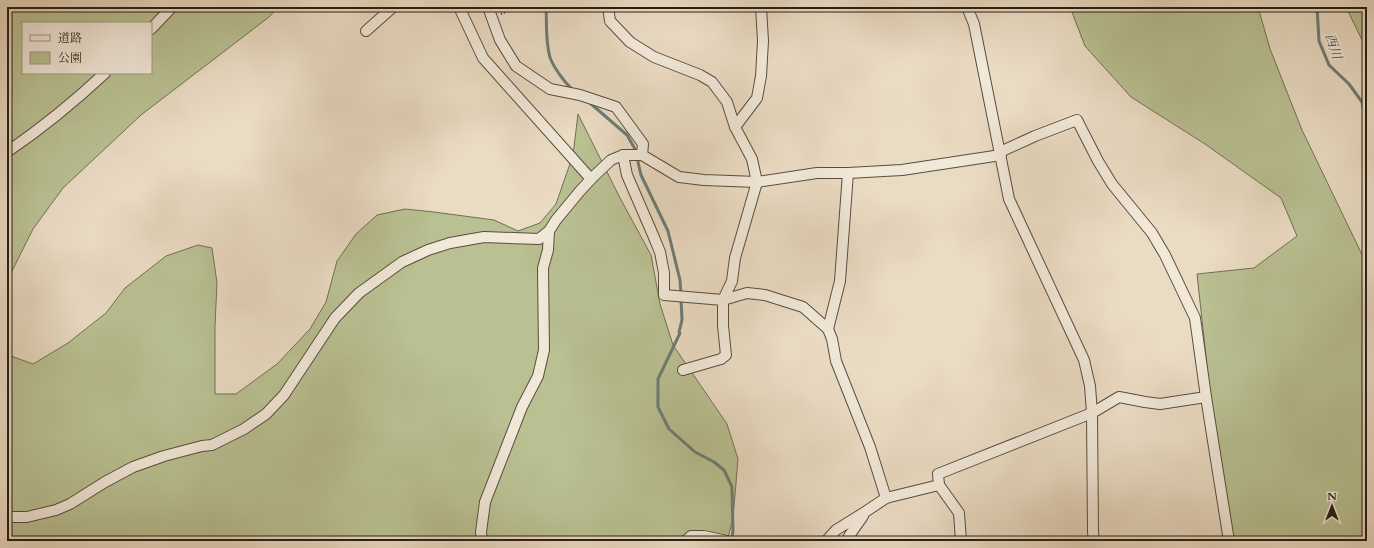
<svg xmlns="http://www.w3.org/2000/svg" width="1374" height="548" font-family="Cardo,'Noto Serif JP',serif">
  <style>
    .green { fill: #b9c092; stroke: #716f53; fill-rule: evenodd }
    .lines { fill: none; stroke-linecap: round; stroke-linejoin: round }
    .stream { stroke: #6c7c76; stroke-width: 3 }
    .minor-casing { stroke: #594d40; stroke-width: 12 }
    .path { stroke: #291e14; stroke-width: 2; stroke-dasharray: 1 2; stroke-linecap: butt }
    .minor { stroke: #f1e8d8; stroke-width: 10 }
    .labels { text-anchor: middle; stroke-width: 3.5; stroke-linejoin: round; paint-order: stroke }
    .water-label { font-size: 13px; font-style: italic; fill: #4a4d45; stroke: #f1e8d8 }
  </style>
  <rect width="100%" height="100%" fill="#eadbc3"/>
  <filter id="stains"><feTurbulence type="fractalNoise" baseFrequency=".005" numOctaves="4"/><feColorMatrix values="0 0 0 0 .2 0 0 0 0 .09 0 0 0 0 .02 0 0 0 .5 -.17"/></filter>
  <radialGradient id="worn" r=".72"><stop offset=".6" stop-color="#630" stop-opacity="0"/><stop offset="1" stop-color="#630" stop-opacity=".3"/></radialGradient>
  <g class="green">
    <path d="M7 7H278L269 17 141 115 63 188 33 229 7 281ZM23 23H151V73H23Z"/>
    <path d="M1070 7H1258L1270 49 1302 130 1367 265V541H1230L1210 393 1197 274 1254 268 1297 236 1281 198 1205 144 1131 97 1085 46Z"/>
    <path d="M1346 7H1367V50L1365 46Z"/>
    <path d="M578 114 619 196 651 255 660 304 673 345 727 424 738 459 733 519 727 541H7V329L11 356 33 364 68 343 106 313 125 288 166 256 198 245 212 248 217 283 215 326V394H236L277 364 310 329 326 302 337 261 356 234 377 215 405 209 434 212 494 220 518 231 540 223 556 204 573 155Z"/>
  </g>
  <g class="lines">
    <g class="stream">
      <path d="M546 7C547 22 545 45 551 60 555 69 565 83 573 90"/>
      <path d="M1317 7 1319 41 1329 65 1349 84 1362 102 1367 126"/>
      <path d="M590 103 627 135 635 149 641 175 668 231 680 280 681 294"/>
      <path d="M681 299 682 320 679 332 680 333 658 379V407L669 429 695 452 714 462 724 470 732 487 733 532 731 541"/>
    </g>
    <defs>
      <g id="minor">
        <path d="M459 7 483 58 591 179"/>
        <path d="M488 7 500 40 516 66 550 89 580 95 616 107 643 144 642 155"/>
        <path d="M608 7 610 21 630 42 654 57 700 75 712 82 727 102 735 127 752 159 757 182 735 258 732 281 723 300 747 293 765 295 803 307 828 329 832 339 836 361 870 447 886 498 939 485 938 474 1092 413 1119 397 1145 402 1160 404 1206 397"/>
        <path d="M967 7 974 24 1009 199 1084 360 1090 386 1092 413 1093 532 1094 541"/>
        <path d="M151 29 172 7"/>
        <path d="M366 31 393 7"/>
        <path d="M735 127 757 98 761 76 763 41 761 7"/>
        <path d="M7 152C42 128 74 102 105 73"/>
        <path d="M1000 152 1035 136 1077 120 1098 161 1112 184 1152 233 1165 255 1195 318 1206 397 1229 541"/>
        <path d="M623 155 627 175 653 235 660 252 664 273V295L723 300V326L726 355 721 359 683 370"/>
        <path d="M828 329 840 281 848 173"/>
        <path d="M939 485 959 513 961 541"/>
        <path d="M7 517H27L56 510 70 504 105 482 133 467 164 456 202 446 212 445 244 429 266 414 284 395 335 318 359 293 402 262 428 250 450 243 484 237 539 239 549 231 556 220 580 191 593 177 611 160 623 155H642L679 177 704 180 757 182 817 173H848L902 170 1001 155"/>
        <path d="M482 541 481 532 485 502 522 407 538 376 544 350 543 268 548 250 549 231"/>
        <path d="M685 541 691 536H704L727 541"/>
        <path d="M826 541 836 530 865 512 886 498"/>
        <path d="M849 541V536L863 516"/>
      </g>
    </defs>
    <use href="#minor" class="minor-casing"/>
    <path class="path" d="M501 14 517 7"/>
    <use href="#minor" class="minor"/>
  </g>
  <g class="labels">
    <g class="water-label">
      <text transform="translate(1334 46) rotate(71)" y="5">西川</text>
    </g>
  </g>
  <rect width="1374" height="548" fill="none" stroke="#eadbc3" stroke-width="24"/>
  <rect x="8" y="8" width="1358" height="532" fill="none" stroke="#291e14" stroke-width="2"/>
  <rect x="12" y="12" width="1350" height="524" fill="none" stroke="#291e14"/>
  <rect x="22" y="22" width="130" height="52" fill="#f1e8d8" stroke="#a1978a"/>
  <rect x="30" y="35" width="20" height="6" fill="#f1e8d8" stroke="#a1978a"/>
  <text x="58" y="42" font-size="12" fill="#291e14">道路</text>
  <rect x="30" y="52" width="20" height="12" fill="#b9c092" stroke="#a1978a"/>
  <text x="58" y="62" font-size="12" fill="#291e14">公園</text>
  <g transform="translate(1332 506)" stroke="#f1e8d8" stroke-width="3" paint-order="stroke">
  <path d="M0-3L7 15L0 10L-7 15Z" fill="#291e14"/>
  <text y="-6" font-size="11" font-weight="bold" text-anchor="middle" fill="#291e14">N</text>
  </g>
  <rect width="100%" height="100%" filter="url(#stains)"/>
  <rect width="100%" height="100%" fill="url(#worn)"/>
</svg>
